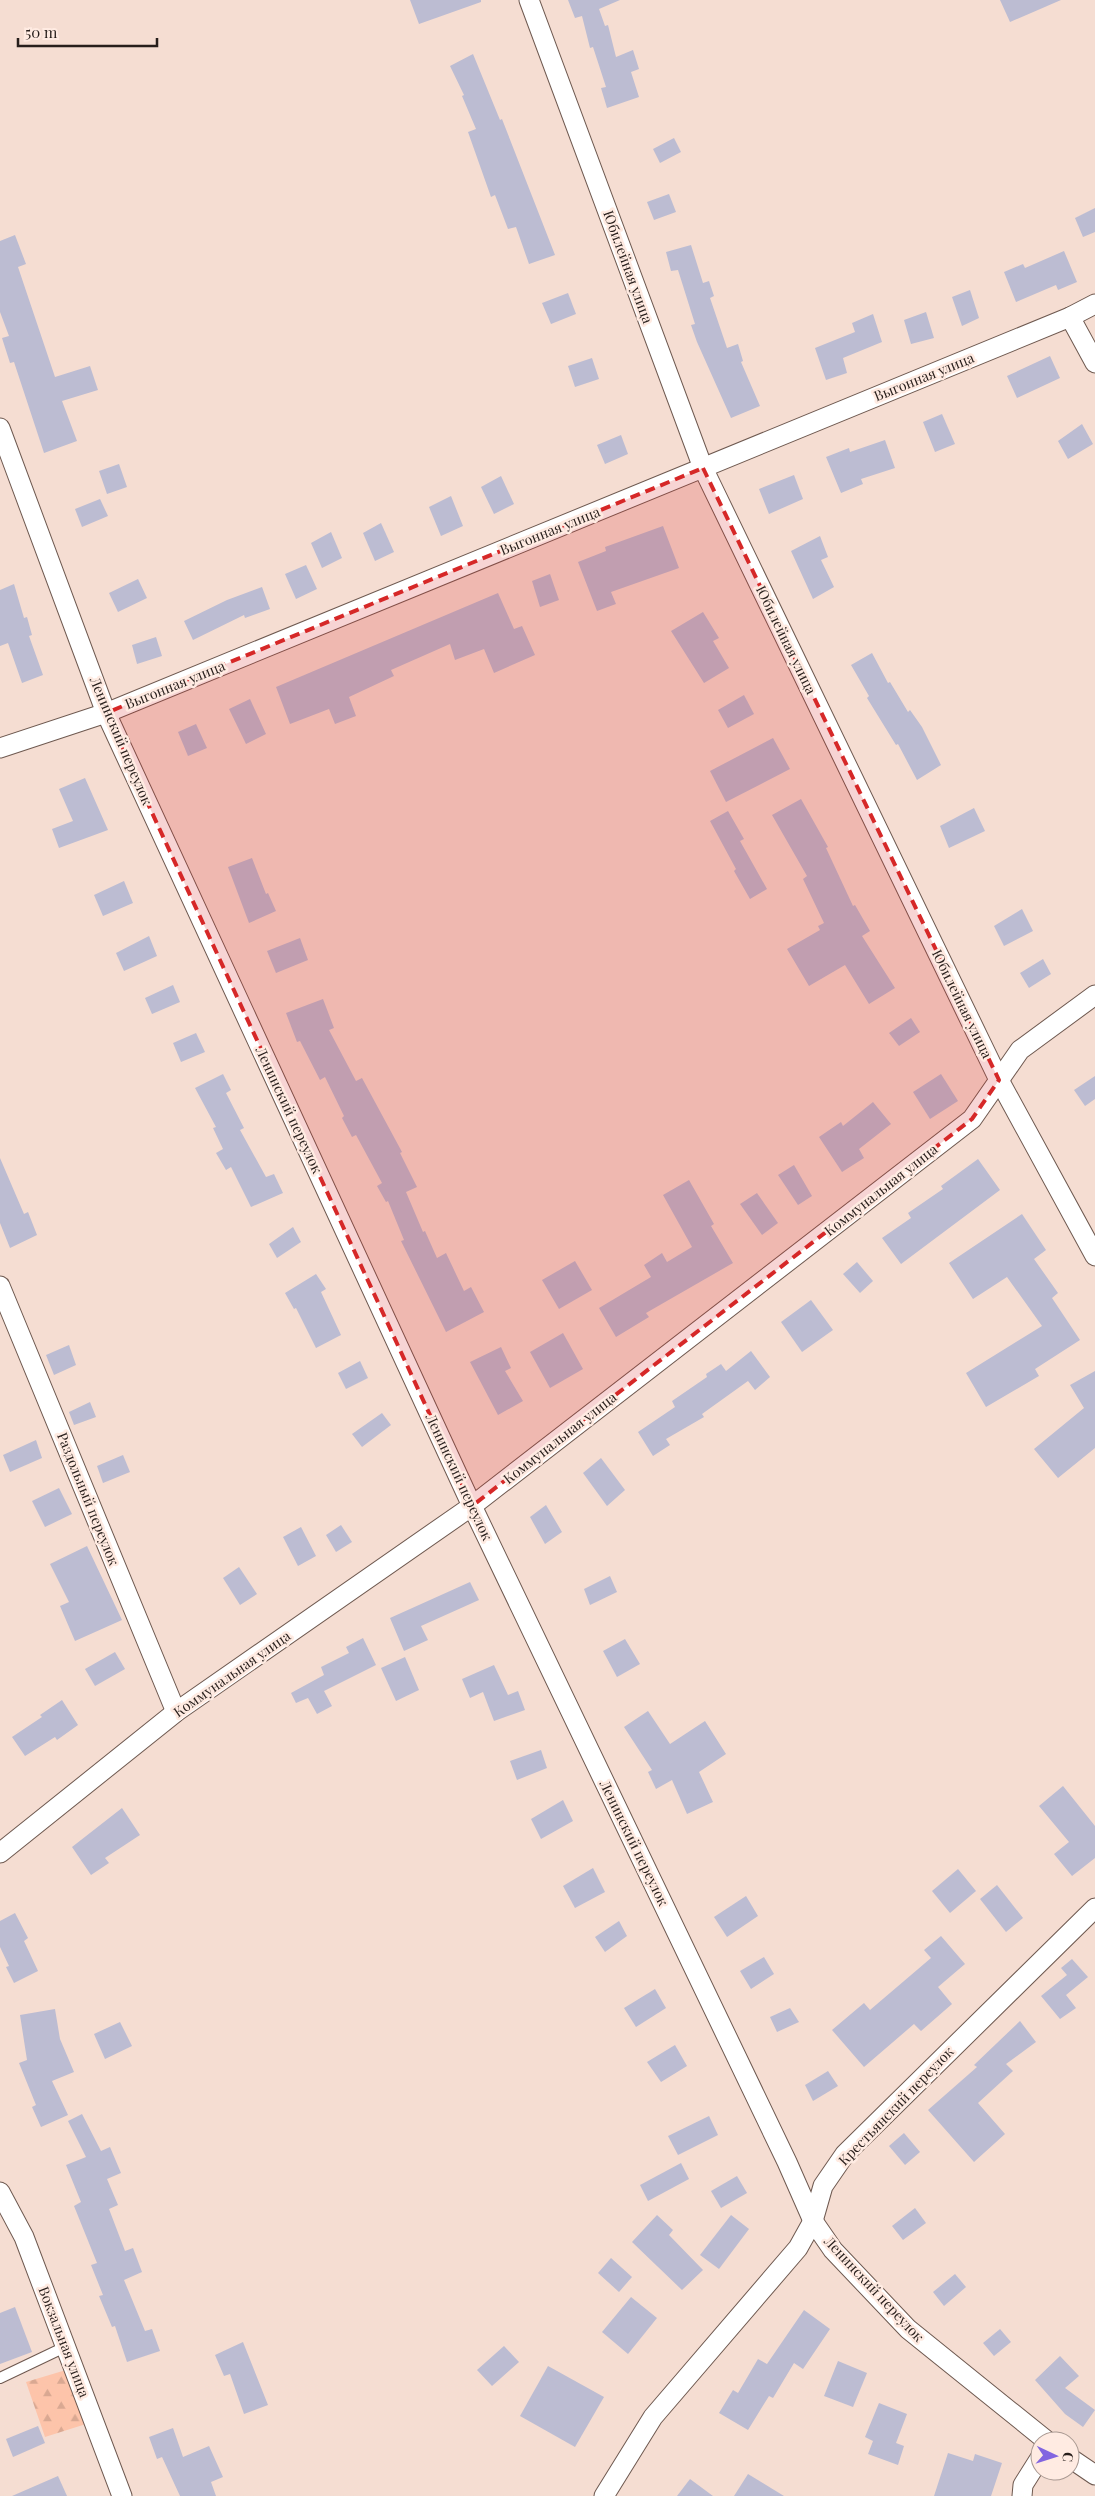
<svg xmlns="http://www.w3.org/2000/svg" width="1095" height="2496" font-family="'Playfair Display',serif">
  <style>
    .forest { fill: url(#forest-firs) }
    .building { fill: #bcbcd2 }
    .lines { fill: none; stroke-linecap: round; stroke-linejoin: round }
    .service-casing { stroke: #6e5950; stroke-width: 12 }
    .minor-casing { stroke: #6e5950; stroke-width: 21 }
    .service { stroke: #fff; stroke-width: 10 }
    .minor { stroke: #fff; stroke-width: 19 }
    .marked { fill: #d62828; fill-opacity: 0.2; stroke: #d62828; stroke-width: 4; stroke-dasharray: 10 6; stroke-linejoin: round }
    .labels { text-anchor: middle; stroke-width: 5; stroke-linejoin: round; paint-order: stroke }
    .street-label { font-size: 14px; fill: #271e1b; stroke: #ffebe2 }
  </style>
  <defs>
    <pattern id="forest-firs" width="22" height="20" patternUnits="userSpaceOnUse" patternTransform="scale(1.25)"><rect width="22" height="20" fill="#fdc4aa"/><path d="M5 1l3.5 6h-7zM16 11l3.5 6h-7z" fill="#d9a892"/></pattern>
  </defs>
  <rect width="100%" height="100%" fill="#f5ddd2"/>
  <path class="forest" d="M66 2370 86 2424 45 2437 26 2382Z"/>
  <g class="building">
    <path d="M410 0H481V2L419 24Z"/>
    <path d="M568 0H620L599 9 605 26 608 25 616 57 633 50 639 69 631 72 639 97 607 108 601 88 606 87 593 47 590 48 582 16 575 18Z"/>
    <path d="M1000 0H1061L1010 22Z"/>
    <path d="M473 54 500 120 502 119 555 255 529 264 516 227 508 229 495 195 491 197 468 132 476 129 462 96 464 95 450 66Z"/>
    <path d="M674 138 681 152 660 163 653 149Z"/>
    <path d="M669 194 676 212 654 220 647 202Z"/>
    <path d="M1095 208V232L1083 237 1075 218Z"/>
    <path d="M15 235 26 264 18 267 55 377 90 366 98 390 62 401 77 441 44 453 14 362 10 363 2 338 9 336 0 312V241Z"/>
    <path d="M691 245 703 283 709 281 714 296 710 298 727 348 738 344 743 361 741 362 760 406 731 418 697 342 691 325 695 324 678 270 671 271 666 252Z"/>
    <path d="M1064 251 1077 282 1058 290 1056 285 1016 302 1004 272 1023 264 1025 268Z"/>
    <path d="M970 290 979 318 962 326 952 297Z"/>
    <path d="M568 293 576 314 551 324 542 303Z"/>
    <path d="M926 312 934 338 911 344 904 320Z"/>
    <path d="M873 314 882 342 843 358 847 373 826 380 815 348 855 332 852 323Z"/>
    <path d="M1050 356 1060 378 1017 398 1007 376Z"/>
    <path d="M592 358 599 379 575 387 568 366Z"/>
    <path d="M942 414 955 444 935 452 923 422Z"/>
    <path d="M1082 424 1093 444 1068 459 1058 441Z"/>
    <path d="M621 435 628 454 605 464 597 445Z"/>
    <path d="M885 440 895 468 861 479 863 484 841 493 826 457 849 448 850 452Z"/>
    <path d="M119 464 127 487 107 494 99 471Z"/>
    <path d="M794 475 803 499 769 514 759 489Z"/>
    <path d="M501 476 514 504 494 514 481 487Z"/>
    <path d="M451 496 463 526 441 536 429 507Z"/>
    <path d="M100 499 108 516 82 527 75 509Z"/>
    <path d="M381 523 394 552 375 561 363 533Z"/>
    <path d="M663 526 679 568 611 592 616 604 597 611 578 562 606 551 605 547Z"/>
    <path d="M331 532 342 558 322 568 311 543Z"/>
    <path d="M820 536 828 557 821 560 834 587 813 599 791 551Z"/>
    <path d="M306 565 317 589 296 599 285 574Z"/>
    <path d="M550 574 559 600 540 607 532 581Z"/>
    <path d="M138 579 147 598 118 612 109 593Z"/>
    <path d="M14 584 24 618 27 617 32 635 29 636 43 675 22 683 8 643 0 646V590Z"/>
    <path d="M262 587 270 609 245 618 244 615 193 640 184 621 227 600Z"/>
    <path d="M498 593 514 629 522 626 535 655 494 673 484 649 455 660 450 644 391 670 394 676 349 697 356 716 335 724 329 709 290 724 276 687Z"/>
    <path d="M703 612 719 638 713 641 729 668 704 683 671 631Z"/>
    <path d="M156 637 162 656 137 664 132 645Z"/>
    <path d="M872 653 888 683 890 682 908 712 910 710 922 727 941 765 917 780 898 744 896 745 867 698 869 696 851 665Z"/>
    <path d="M744 695 754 714 728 728 718 710Z"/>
    <path d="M250 699 266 734 246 744 229 709Z"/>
    <path d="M196 724 207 748 188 756 178 732Z"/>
    <path d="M773 738 790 769 726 802 710 771Z"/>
    <path d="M85 778 108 830 59 848 52 829 73 821 59 789Z"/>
    <path d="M801 799 828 847 826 848 853 906 855 905 870 931 862 936 895 988 869 1004 845 965 809 986 787 949 820 930 818 926 824 923 803 879 807 876 772 815Z"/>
    <path d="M974 808 985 831 949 848 940 826Z"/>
    <path d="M728 811 744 839 740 841 767 889 750 899 734 871 736 869 710 821Z"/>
    <path d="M252 858 266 894 268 893 276 911 249 923 228 867Z"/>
    <path d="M124 881 133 903 103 916 94 895Z"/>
    <path d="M1022 909 1033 931 1004 946 994 926Z"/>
    <path d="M149 936 157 956 124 971 116 953Z"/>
    <path d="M300 938 308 960 276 973 267 951Z"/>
    <path d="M1043 959 1051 974 1029 988 1020 973Z"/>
    <path d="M173 985 180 1002 152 1014 145 998Z"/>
    <path d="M323 999 334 1028 329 1030 356 1081 362 1078 402 1152 400 1153 417 1187 406 1192 423 1232 425 1231 437 1258 446 1253 464 1291 471 1287 484 1312 446 1332 401 1241 404 1240 388 1201 386 1202 377 1186 382 1183 356 1135 352 1137 342 1118 344 1116 325 1077 320 1080 300 1041 297 1042 286 1013Z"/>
    <path d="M911 1018 920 1032 899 1046 889 1033Z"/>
    <path d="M196 1033 205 1052 181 1062 173 1043Z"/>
    <path d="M223 1074 231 1090 226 1093 244 1128 240 1130 266 1177 274 1174 283 1193 251 1207 231 1167 226 1170 216 1153 223 1149 213 1128 216 1127 195 1088Z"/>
    <path d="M941 1074 958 1101 930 1119 913 1092Z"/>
    <path d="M1095 1076V1099L1085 1106 1074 1090Z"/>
    <path d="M873 1102 891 1124 859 1149 864 1158 842 1172 819 1137 841 1122 843 1126Z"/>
    <path d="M0 1158 24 1214 28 1212 37 1235 10 1248 0 1223Z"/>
    <path d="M978 1159 1000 1190 901 1264 882 1238 911 1218 908 1213 943 1189 941 1186Z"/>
    <path d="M794 1165 812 1196 798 1205 778 1175Z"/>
    <path d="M689 1180 714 1224 711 1226 733 1263 646 1313 649 1317 616 1337 599 1308 651 1277 644 1265 662 1253 667 1262 692 1247 663 1195Z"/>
    <path d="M757 1193 778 1223 762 1235 740 1204Z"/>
    <path d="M1022 1214 1046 1250 1034 1259 1058 1293 1052 1298 1080 1340 1035 1369 1039 1376 986 1407 966 1373 1042 1326 1007 1277 973 1299 949 1263Z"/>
    <path d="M293 1227 301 1242 277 1258 269 1244Z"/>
    <path d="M575 1261 592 1290 559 1309 542 1280Z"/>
    <path d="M857 1262 873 1281 860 1293 843 1274Z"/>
    <path d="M316 1274 326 1289 321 1292 341 1335 316 1348 296 1308 294 1309 285 1293Z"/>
    <path d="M811 1300 833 1330 802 1352 781 1322Z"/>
    <path d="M563 1333 583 1369 550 1388 530 1352Z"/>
    <path d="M69 1345 76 1365 54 1375 46 1355Z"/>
    <path d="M501 1347 511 1368 505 1371 523 1401 498 1415 470 1362Z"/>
    <path d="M751 1351 770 1377 755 1390 748 1381 702 1414 704 1417 666 1439 670 1445 653 1456 638 1432 675 1407 672 1401 707 1377 706 1374 721 1364 726 1371Z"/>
    <path d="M360 1361 368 1378 346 1389 338 1373Z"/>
    <path d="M1095 1371V1448L1058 1478 1034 1449 1084 1408 1070 1385Z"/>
    <path d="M90 1402 96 1417 74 1425 69 1412Z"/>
    <path d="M382 1413 391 1425 362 1447 352 1434Z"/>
    <path d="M36 1440 42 1458 10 1472 3 1455Z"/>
    <path d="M123 1455 130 1472 103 1483 97 1466Z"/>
    <path d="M601 1458 625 1490 607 1506 583 1473Z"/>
    <path d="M59 1488 72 1514 45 1527 32 1501Z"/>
    <path d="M546 1505 562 1532 545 1544 530 1517Z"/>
    <path d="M341 1525 352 1542 336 1552 326 1535Z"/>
    <path d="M301 1527 316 1556 298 1566 283 1537Z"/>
    <path d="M87 1546 122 1620 75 1641 60 1606 69 1602 50 1564Z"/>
    <path d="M239 1567 257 1594 240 1605 223 1578Z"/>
    <path d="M610 1576 617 1592 590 1605 584 1589Z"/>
    <path d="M470 1582 479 1600 421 1626 428 1640 404 1651 390 1618Z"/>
    <path d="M363 1638 376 1665 324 1691 332 1706 317 1714 308 1698 296 1703 291 1693 324 1675 321 1667 349 1653 346 1647Z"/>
    <path d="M625 1639 640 1664 617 1677 603 1651Z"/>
    <path d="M115 1652 125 1669 95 1686 85 1669Z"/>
    <path d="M405 1657 419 1690 396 1701 381 1668Z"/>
    <path d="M494 1665 508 1695 518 1691 525 1710 494 1721 483 1692 470 1698 462 1679Z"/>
    <path d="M62 1700 78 1725 57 1740 55 1737 25 1756 12 1737 42 1717 40 1715Z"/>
    <path d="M648 1711 670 1744 705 1721 726 1754 699 1772 713 1802 687 1814 672 1780 656 1789 648 1772 652 1770 624 1727Z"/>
    <path d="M541 1750 547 1768 517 1780 510 1761Z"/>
    <path d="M1063 1786 1095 1826V1858L1072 1876 1054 1854 1069 1842 1039 1806Z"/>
    <path d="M563 1800 573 1821 541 1839 531 1819Z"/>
    <path d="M122 1808 140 1835 105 1858 109 1863 91 1875 72 1847Z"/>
    <path d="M593 1868 605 1892 575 1908 563 1886Z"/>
    <path d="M958 1869 976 1891 950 1913 932 1891Z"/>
    <path d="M997 1885 1023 1918 1006 1932 980 1899Z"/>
    <path d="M746 1896 758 1916 727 1937 714 1917Z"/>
    <path d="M15 1913 28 1938 24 1941 38 1971 14 1983 6 1967 9 1966 0 1947V1921Z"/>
    <path d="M619 1921 627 1936 605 1952 595 1937Z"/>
    <path d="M941 1936 965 1964 938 1987 952 2004 921 2031 914 2024 864 2067 832 2030 864 2003 870 2010 931 1958 924 1950Z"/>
    <path d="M764 1957 774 1974 751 1989 740 1971Z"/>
    <path d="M1072 1959 1088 1977 1066 1995 1076 2008 1060 2019 1041 1996 1067 1975 1061 1968Z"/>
    <path d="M655 1989 666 2008 636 2027 624 2008Z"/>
    <path d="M790 2008 799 2022 777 2032 770 2017Z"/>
    <path d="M55 2009 60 2039 74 2072 52 2081 68 2115 41 2127 32 2107 36 2105 19 2063 27 2060 20 2015Z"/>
    <path d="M1020 2021 1036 2042 1006 2064 1013 2071 978 2103 1005 2134 974 2162 928 2110 977 2067 974 2065Z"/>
    <path d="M120 2022 132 2046 105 2059 94 2034Z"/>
    <path d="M675 2045 687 2066 661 2082 647 2062Z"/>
    <path d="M828 2071 838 2086 813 2101 805 2085Z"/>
    <path d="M82 2114 101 2151 110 2147 121 2173 107 2179 118 2205 109 2209 125 2251 133 2248 142 2272 124 2280 145 2331 152 2329 160 2351 127 2362 115 2326 112 2327 99 2296 103 2295 91 2265 97 2263 74 2206 81 2202 66 2165 86 2157 68 2121Z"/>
    <path d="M709 2116 718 2135 678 2155 668 2136Z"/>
    <path d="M904 2133 920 2152 905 2165 889 2146Z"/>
    <path d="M681 2163 689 2179 648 2201 640 2185Z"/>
    <path d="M737 2176 747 2193 721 2208 711 2191Z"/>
    <path d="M915 2208 926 2223 903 2240 892 2226Z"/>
    <path d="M657 2215 673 2230 669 2235 703 2270 682 2290 632 2242Z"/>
    <path d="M731 2215 749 2229 719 2269 700 2255Z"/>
    <path d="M611 2258 632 2277 619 2292 598 2273Z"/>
    <path d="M955 2274 966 2287 944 2306 933 2292Z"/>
    <path d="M631 2297 657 2318 628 2354 602 2332Z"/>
    <path d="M15 2307 32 2352 0 2364V2313Z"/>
    <path d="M804 2310 830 2329 803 2369 794 2363 773 2398 769 2396 748 2430 719 2413 733 2390 738 2393 758 2359 767 2364Z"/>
    <path d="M1000 2329 1011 2342 994 2356 983 2343Z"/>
    <path d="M243 2342 268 2405 244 2414 230 2374 224 2376 215 2355Z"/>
    <path d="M504 2346 519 2362 492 2386 477 2370Z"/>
    <path d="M1060 2356 1079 2376 1065 2388 1095 2410 1083 2427 1065 2414 1035 2380Z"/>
    <path d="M838 2361 867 2373 853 2407 824 2396Z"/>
    <path d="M548 2366 604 2397 575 2447 520 2416Z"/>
    <path d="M879 2403 907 2414 896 2443 904 2446 898 2465 868 2454 873 2441 865 2437Z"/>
    <path d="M38 2426 45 2443 13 2457 6 2439Z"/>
    <path d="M173 2428 183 2457 209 2446 223 2477 211 2482 216 2496H180L162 2457 157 2459 149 2437Z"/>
    <path d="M948 2453 973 2461 975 2454 1002 2463 991 2496H934Z"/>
    <path d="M748 2474 784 2496H734Z"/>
    <path d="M58 2476 67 2496H12Z"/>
    <path d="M690 2479 713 2496H677Z"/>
  </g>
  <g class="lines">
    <defs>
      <path id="service" d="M0 2378 65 2347"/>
      <g id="minor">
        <path d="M529 0 703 468 999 1080 1095 1256"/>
        <path d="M1070 317 1095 363"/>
        <path d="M0 428 106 713 472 1506 787 2162 813 2221 833 2250 908 2329 1047 2441"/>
        <path d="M0 748 106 713 1070 317 1095 304"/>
        <path d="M0 1286 176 1712"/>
        <path d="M0 1853 176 1712 472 1506 972 1119 1020 1050 1095 995"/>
        <path d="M0 2192 24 2237 122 2496"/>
        <path d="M1070 2458 1095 2475"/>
        <path d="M604 2496 653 2417 798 2248 813 2221 823 2186 845 2154 1095 1908"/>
        <path d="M1022 2496 1023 2485 1040 2458"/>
      </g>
    </defs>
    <use href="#service" class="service-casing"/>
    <use href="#minor" class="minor-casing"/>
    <use href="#service" class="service"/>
    <use href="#minor" class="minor"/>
  </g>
  <path class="marked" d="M703 468 999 1080 972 1119 472 1506 106 713Z"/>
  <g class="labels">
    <g class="street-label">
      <text transform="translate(628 267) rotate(70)" y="5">Юбилейная улица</text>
      <text transform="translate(924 377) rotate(-22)" y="5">Выгонная улица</text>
      <text transform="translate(550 531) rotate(-22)" y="5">Выгонная улица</text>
      <text transform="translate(786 640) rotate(64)" y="5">Юбилейная улица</text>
      <text transform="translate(175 685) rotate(-22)" y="5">Выгонная улица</text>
      <text transform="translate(121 741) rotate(67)" y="5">Ленинский переулок</text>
      <text transform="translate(962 1004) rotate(64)" y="5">Юбилейная улица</text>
      <text transform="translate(289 1110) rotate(65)" y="5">Ленинский переулок</text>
      <text transform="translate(881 1190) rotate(-38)" y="5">Коммунальная улица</text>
      <text transform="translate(560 1438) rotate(-38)" y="5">Коммунальная улица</text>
      <text transform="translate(459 1477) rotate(65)" y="5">Ленинский переулок</text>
      <text transform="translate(88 1499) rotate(68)" y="5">Раздольный переулок</text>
      <text transform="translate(232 1674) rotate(-35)" y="5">Коммунальная улица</text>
      <text transform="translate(634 1843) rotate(64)" y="5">Ленинский переулок</text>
      <text transform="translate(896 2106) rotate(-46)" y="5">Крестьянский переулок</text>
      <text transform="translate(874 2289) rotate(47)" y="5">Ленинский переулок</text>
      <text transform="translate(64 2342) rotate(69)" y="5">Вокзальная улица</text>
    </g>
  </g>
  <g transform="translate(1055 2456) rotate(94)"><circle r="24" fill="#ffebe2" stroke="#a99992"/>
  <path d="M0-4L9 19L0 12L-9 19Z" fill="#8265e0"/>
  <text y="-8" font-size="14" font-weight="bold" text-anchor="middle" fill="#271e1b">С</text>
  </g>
  <path d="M18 38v8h139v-8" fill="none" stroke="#271e1b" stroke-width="2.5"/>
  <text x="25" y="38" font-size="15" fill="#271e1b" stroke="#ffebe2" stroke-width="4" paint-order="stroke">50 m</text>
</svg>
